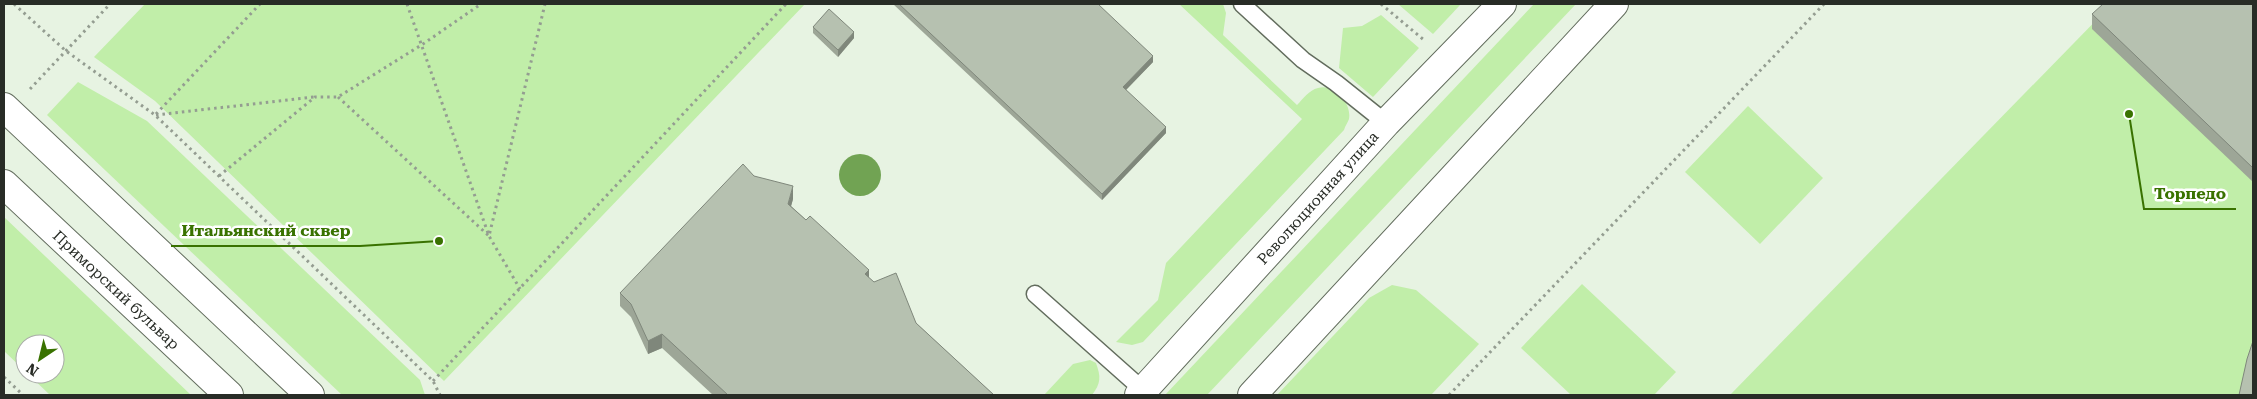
<svg xmlns="http://www.w3.org/2000/svg" width="2257" height="399" font-family="'Roboto Serif',serif">
  <style>
    .green { fill: #c1eea9 }
    .water { fill: #71a353 }
    .lines { fill: none; stroke-linecap: round; stroke-linejoin: round }
    .service-casing { stroke: #626c5d; stroke-width: 19 }
    .secondary-casing { stroke: #626c5d; stroke-width: 30 }
    .path { stroke: #949d91; stroke-width: 3; stroke-dasharray: 2.5 4; stroke-linecap: butt }
    .service { stroke: #fff; stroke-width: 16 }
    .secondary { stroke: #fff; stroke-width: 28 }
    .wall { fill: #9da697 }
    .shaded-wall { fill: #7f877b }
    .building { fill: #b6c1b0; stroke: #7f877b }
    .labels { text-anchor: middle; stroke-width: 5; stroke-linejoin: round; paint-order: stroke }
    .street-label { font-size: 15px; fill: #282c26; stroke: #fff }
    .leader { fill: none; stroke: #397200; stroke-width: 2 }
    .callout-dot { fill: #397200; stroke: #fff; stroke-width: 2 }
    .callout-label { font-size: 16px; text-anchor: middle; font-weight: bold; fill: #397200; stroke: #fff; stroke-width: 5; stroke-linejoin: round; paint-order: stroke }
  </style>
  <rect width="100%" height="100%" fill="#e7f3e2"/>
  <g class="green">
    <path d="M145 4H805L444 381 155 101 94 57Z"/>
    <path d="M1179 4H1223L1226 13 1223 35 1297 105C1303 99 1309 90 1318 88 1334 83 1352 103 1349 119 1348 122 1345 126 1344 130L1143 342 1132 345 1116 342 1158 300 1166 263 1302 119Z"/>
    <path d="M1398 4H1461L1433 34Z"/>
    <path d="M1534 4H1576L1207 395H1165Z"/>
    <path d="M2112 4H2253V395H1730Z"/>
    <path d="M1381 15 1419 48 1373 97 1339 68 1343 28 1362 26Z"/>
    <path d="M78 82 147 121 420 380 425 395H342L47 115Z"/>
    <path d="M1748 106 1823 178 1760 244 1685 172Z"/>
    <path d="M4 217 191 395H50L28 374H55V344H25V371L4 351Z"/>
    <path d="M1582 284 1676 372 1654 395H1571L1521 348Z"/>
    <path d="M1392 285 1416 290 1479 344 1431 395H1277L1369 298Z"/>
    <path d="M1090 360 1096 363C1101 377 1101 383 1092 395H1044L1073 364Z"/>
  </g>
  <circle class="water" cx="860" cy="175" r="21"/>
  <g class="lines">
    <defs>
      <g id="service">
        <path d="M1242 4 1303 60 1336 83 1386 123"/>
        <path d="M1035 294 1143 390"/>
      </g>
      <g id="secondary">
        <path d="M4 107 310 395"/>
        <path d="M4 184 229 395"/>
        <path d="M1139 395 1386 123 1502 4"/>
        <path d="M1252 395 1614 4"/>
      </g>
    </defs>
    <use href="#service" class="service-casing"/>
    <use href="#secondary" class="secondary-casing"/>
    <g class="path">
      <path d="M14 4 66 51 155 115 433 381 440 395"/>
      <path d="M407 4 489 236 520 289"/>
      <path d="M1381 4 1424 40"/>
      <path d="M30 89 110 4"/>
      <path d="M338 97 489 236 545 4"/>
      <path d="M156 114 260 4"/>
      <path d="M156 115 314 97"/>
      <path d="M219 176 315 97H338L423 44 481 4"/>
      <path d="M4 377 23 395"/>
      <path d="M433 381 786 4"/>
      <path d="M1449 395 1824 4"/>
    </g>
    <use href="#service" class="service"/>
    <use href="#secondary" class="secondary"/>
  </g>
  <g class="wall">
    <path d="M893 4H1098L1153 62 1126 90 1166 133 1102 200Z"/>
    <path d="M2253 4V182L2092 29V14Z"/>
    <path d="M813 27 854 38 838 57 813 33Z"/>
    <path d="M793 199 791 206 869 278 916 323 994 395H713L662 348 648 354 631 317 620 306V293Z"/>
  </g>
  <g class="shaded-wall">
    <path d="M854 32V38L838 57V50Z"/>
    <path d="M1153 56V62L1123 93V87Z"/>
    <path d="M1166 127V133L1102 200V194Z"/>
    <path d="M793 186V199L788 217V204Z"/>
    <path d="M869 270V283L865 274Z"/>
    <path d="M662 334V348L648 354V341Z"/>
  </g>
  <g class="building">
    <path d="M899 4H1098L1153 56 1123 87 1166 127 1102 194Z"/>
    <path d="M2103 4H2253V168L2092 14Z"/>
    <path d="M829 9 854 32 838 50 813 27Z"/>
    <path d="M743 164 754 176 793 186 788 204 806 220 810 216 869 270 865 274 874 282 896 273 916 323 994 395H728L662 334 648 341 631 304 620 293Z"/>
    <path d="M2253 341V395H2239L2247 359Z"/>
  </g>
  <g class="labels">
    <g class="street-label">
      <text transform="translate(1318 198) rotate(-48)" y="5">Революционная улица</text>
      <text transform="translate(116 290) rotate(43)" y="5">Приморский бульвар</text>
    </g>
  </g>
  <path class="leader" d="M2129 114L2144 209H2236M439 241L360 246H171"/>
  <g class="callout-dot">
    <circle cx="2129" cy="114" r="5"/>
    <circle cx="439" cy="241" r="5"/>
  </g>
  <g class="callout-label">
    <text x="2190" y="199">Торпедо</text>
    <text x="266" y="236">Итальянский сквер</text>
  </g>
  <rect width="2257" height="399" fill="none" stroke="#282c26" stroke-width="10"/>
  <g transform="translate(40 359) rotate(215)"><circle r="24" fill="#ffffff" stroke="#a9aba8"/>
  <path d="M0-4L9 19L0 12L-9 19Z" fill="#397200"/>
  <text y="-8" font-size="14" font-weight="bold" text-anchor="middle" fill="#282c26">N</text>
  </g>
</svg>
